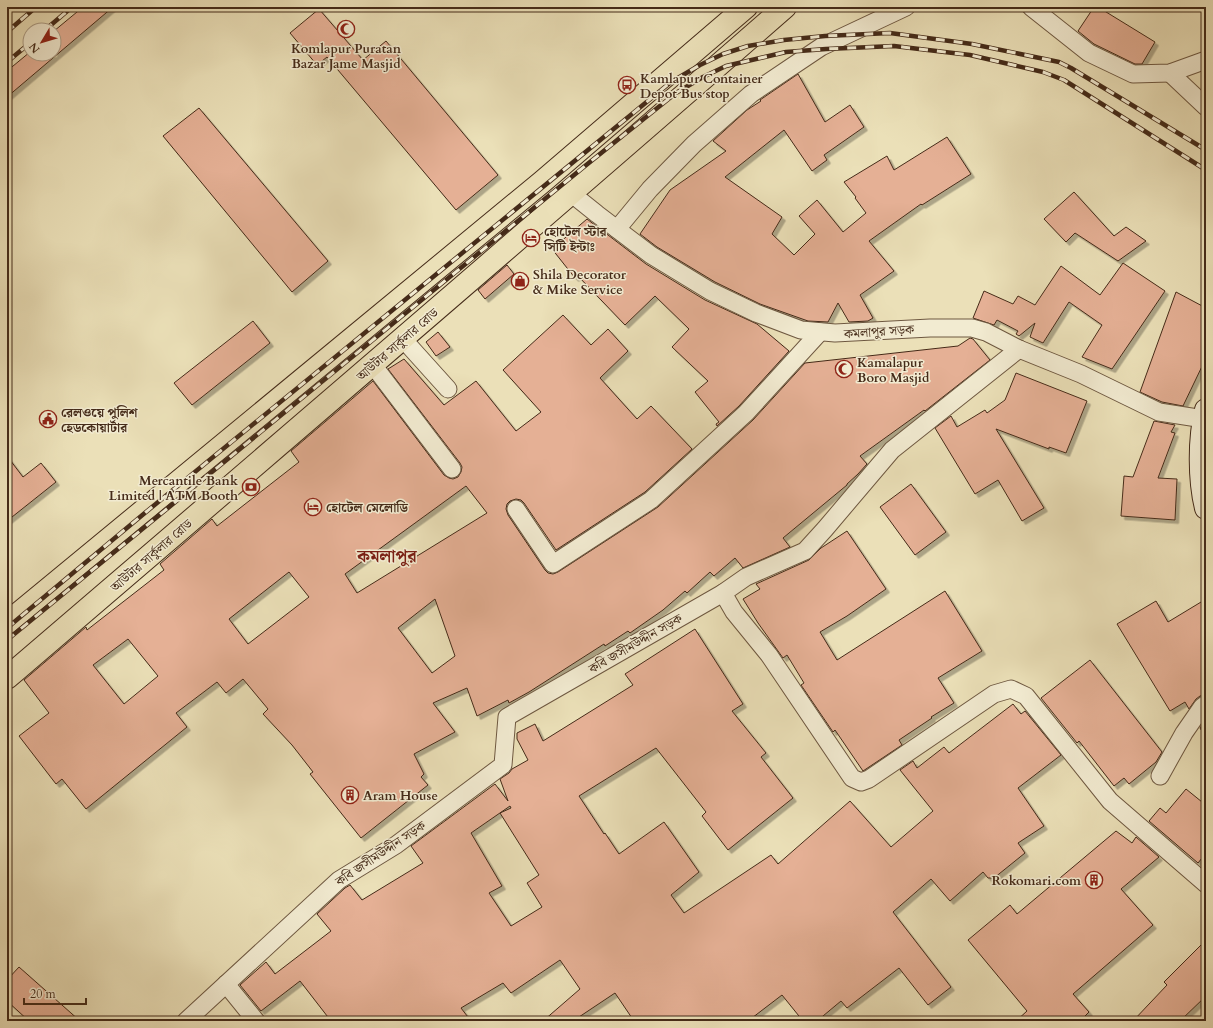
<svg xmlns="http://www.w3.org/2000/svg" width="1213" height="1028" font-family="Cardo,'Noto Serif Bengali',serif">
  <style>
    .building { fill: #e5b095; stroke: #452b19; fill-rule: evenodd; filter: url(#shadow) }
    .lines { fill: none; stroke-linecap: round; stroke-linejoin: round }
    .street-casing { stroke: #6e5841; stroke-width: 19 }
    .secondary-casing { stroke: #452b19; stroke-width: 24 }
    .primary-casing { stroke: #452b19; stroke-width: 24 }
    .street { stroke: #f2ebd1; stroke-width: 17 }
    .secondary { stroke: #f2ebd1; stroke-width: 22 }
    .primary { stroke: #ebe0b8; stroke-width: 22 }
    .rail-casing { stroke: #452b19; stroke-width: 4.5 }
    .rail { stroke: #f2ebd1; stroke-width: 3; stroke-dasharray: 9; stroke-linecap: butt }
    .labels { text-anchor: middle; stroke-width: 3; stroke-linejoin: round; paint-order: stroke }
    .poi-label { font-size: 13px; font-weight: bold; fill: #452b19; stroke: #f2ebd1; text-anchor: start }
    .street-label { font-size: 13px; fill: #452b19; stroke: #f2ebd1 }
    .district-label { font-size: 17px; font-weight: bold; fill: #7a1f14; stroke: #f2ebd1 }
  </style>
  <defs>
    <filter id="shadow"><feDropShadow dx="3.5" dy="3.5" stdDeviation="0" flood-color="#0004"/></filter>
  </defs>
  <rect width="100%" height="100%" fill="#ebe0b8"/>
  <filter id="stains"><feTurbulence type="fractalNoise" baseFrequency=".005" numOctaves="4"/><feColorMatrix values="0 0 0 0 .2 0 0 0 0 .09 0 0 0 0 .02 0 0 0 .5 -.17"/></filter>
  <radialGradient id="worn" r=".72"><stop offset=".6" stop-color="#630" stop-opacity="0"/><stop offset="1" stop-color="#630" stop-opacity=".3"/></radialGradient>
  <g class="building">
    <path d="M83 7H113L7 97V71L30 52V54H54V31Z"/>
    <path d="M1094 7H1098L1155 42 1142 64H1135L1094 44 1078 31Z"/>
    <path d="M319 9 363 60 386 41 498 175 456 210 327 57 317 65 290 33Z"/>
    <path d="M798 74 825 122 850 105 864 127 824 155 827 160 812 171 784 130 725 177 782 217 772 234 794 255 815 234 799 216 817 200 843 232 866 213 855 198 856 197 844 182 887 156 894 170 947 137 971 174 922 205 921 204 869 241 894 271 860 295 873 318 868 321 849 322 838 303 828 322 808 321 760 304 715 282 657 247 640 234 670 190 726 151 713 141 747 110 761 101 760 100Z"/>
    <path d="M199 108 328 261 292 292 163 136Z"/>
    <path d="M1074 192 1114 236 1126 227 1146 241 1118 261 1075 233 1066 242 1044 219Z"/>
    <path d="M587 219 646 264 705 300 757 324 789 351 739 406 717 426 716 424 719 422 695 392 708 381 672 347 689 329 655 296 625 325 578 276 575 278 552 249Z"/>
    <path d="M1123 263 1165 291 1112 369 1082 357 1102 325 1069 302 1043 343 1030 337 1035 323 1019 336 1016 334 1018 331 997 320 994 325 973 318 984 291 1013 304 1018 296 1035 305 1061 266 1100 295Z"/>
    <path d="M507 265 514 274 485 299 478 290Z"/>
    <path d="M1176 292 1206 308V358L1183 406 1162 402 1140 392Z"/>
    <path d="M563 315 591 345 608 329 628 351 600 378 637 419 651 406 692 449 645 492 556 550 524 503 521 500 516 499 510 501 507 504 506 509 508 515 545 570 548 573 553 574 558 572 658 507 753 420 805 363 958 346 970 338 973 339 990 360 925 411 924 410 860 456 867 464 858 474 847 484V485L783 538 790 547 743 568 735 558 714 576 710 572 687 593 685 591 663 610 630 633 628 631 605 646 604 644 529 692 509 703 508 700 477 716 467 688 433 703 455 732 414 754 424 774 421 777 428 785 361 838 310 774 313 772 292 745 263 714 268 709 243 679 226 693 217 682 176 713 187 727 86 809 62 779 56 784 19 736 49 713 24 680 86 627 87 630 164 570 160 564 212 519 217 526 299 462 291 451 373 381 444 475 449 478 453 479 458 477 461 472 462 467 460 463 388 369 404 359 444 405 476 381 516 431 541 412 503 370ZM466 486 487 513 357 593 345 574ZM289 572 309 597 248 644 229 619ZM435 599 455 656 432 673 398 628ZM128 639 158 676 124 704 93 665Z"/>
    <path d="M253 321 270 343 192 405 174 383Z"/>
    <path d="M438 332 450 347 436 356 426 342Z"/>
    <path d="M1016 373 1087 401 1066 453 1049 447V449L996 429 1044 508 1022 521 998 480 975 494 935 428 951 416 957 427 985 410 987 413 1005 400Z"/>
    <path d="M1154 421 1175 425 1171 432 1175 433 1158 478 1177 479 1175 520 1121 516 1124 476 1133 477Z"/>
    <path d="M7 456 23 477 41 463 56 482 7 521Z"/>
    <path d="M911 484 946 532 915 555 880 507Z"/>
    <path d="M847 531 886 589 847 616 820 632 837 660 945 591 982 651 938 678 954 703 931 717 932 718 899 740 902 745 863 771 835 730 833 732 801 685 804 683 787 655 783 658 758 623 743 599 760 589 756 584 809 560 821 548Z"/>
    <path d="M1206 599V694L1200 696 1196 699 1189 709 1185 702 1170 711 1117 624 1156 601 1168 622Z"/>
    <path d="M695 629 743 704 732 711 766 753 761 757 793 798 728 850 702 816 706 812 656 748 579 796 604 834 605 833 619 854 664 822 699 872 671 895 684 913 771 855 778 864 850 801 891 847 933 811 900 770 913 761 917 768 944 747 949 753 1013 704 1021 714 1025 711 1061 755 1018 788 1044 826 1018 843 1025 853 994 878H988L983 872 950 901 931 879 893 912 951 987 928 1005 899 968 847 1008 841 1001 817 1021H803L782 995 748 1021H634L615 993 573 1021H543L580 989 560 960 511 993 503 983 461 1008 471 1021H331L300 981 261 1011 240 985 266 962 275 974 331 931 317 914 345 888 350 885 362 900 423 863 411 846 495 784 508 801 500 779 509 773 512 769 528 760 517 739V733L535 724 543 741 633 685 625 674ZM510 806 511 808 500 813 539 875 527 883 542 907 511 926 489 893 502 886 471 833Z"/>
    <path d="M1090 660 1162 752 1156 762 1129 784 1124 778 1114 786 1079 741 1077 743 1041 698Z"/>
    <path d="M1206 719V738L1200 728Z"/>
    <path d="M1186 789 1202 802 1206 807V853L1198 863 1149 821 1160 808 1166 813Z"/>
    <path d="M1116 831 1132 843 1136 837 1159 857 1121 889 1153 925 1073 994 1089 1012 1080 1021H1016L1027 1011 968 940 1010 905 1017 914Z"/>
    <path d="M1206 940V996L1180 1021H1133L1167 985 1164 982Z"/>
    <path d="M19 967 80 1021H29L7 1001V980Z"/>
  </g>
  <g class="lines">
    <defs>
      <g id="street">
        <path d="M1031 7 1089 53 1133 74 1170 73 1206 60"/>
        <path d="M1170 73 1206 107"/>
        <path d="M572 194 597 214 651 255 710 291 756 313 801 330 835 333 930 328H972L986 332 1019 349 1081 374 1159 412 1204 419 1206 418"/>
        <path d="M617 229 650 189 694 144 751 94 821 47 906 7"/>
        <path d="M403 339 448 389"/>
        <path d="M1019 349 892 450 825 529 805 551 746 577 723 593 734 612 769 655 852 778 861 782 869 779 994 694 1011 689 1026 696 1110 801 1206 884"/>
        <path d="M373 365 452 469"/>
        <path d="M516 509 553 564 651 500 746 413 820 332"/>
        <path d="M1160 776 1184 733 1202 707 1206 704"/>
        <path d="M226 984 256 1021"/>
        <path d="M186 1021 339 880 396 845 503 765 507 717 723 593"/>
      </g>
      <path id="secondary" d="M1206 410C1199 438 1199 480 1206 508"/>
      <g id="primary">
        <path d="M7 623 542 182 746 7"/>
        <path d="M7 678C267 455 527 233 785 7"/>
      </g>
    </defs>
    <use href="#street" class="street-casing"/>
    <use href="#secondary" class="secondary-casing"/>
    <use href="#primary" class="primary-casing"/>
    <use href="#street" class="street"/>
    <use href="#secondary" class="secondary"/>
    <use href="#primary" class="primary"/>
    <defs>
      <g id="rail">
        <path d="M45 30 72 7"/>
        <path d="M7 32 36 7"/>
        <path d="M7 62 30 43"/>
        <path d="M7 628 146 512 671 82 700 65 723 54 748 46 784 40 825 36 890 33 972 44 1059 62 1071 68 1206 150"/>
        <path d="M7 640 585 166 676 93 703 77 726 66 786 52 826 49 894 46 970 55 1043 72 1064 80 1206 170"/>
      </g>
    </defs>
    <use href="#rail" class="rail-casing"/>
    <use href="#rail" class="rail"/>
  </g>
  <defs>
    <symbol id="mosque-ring" viewBox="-11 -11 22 22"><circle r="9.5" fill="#f2ebd1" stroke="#8f2418" stroke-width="1.5"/><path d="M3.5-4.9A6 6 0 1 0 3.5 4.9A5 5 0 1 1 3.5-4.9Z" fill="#8f2418"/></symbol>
    <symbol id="bus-ring" viewBox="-11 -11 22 22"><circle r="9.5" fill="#f2ebd1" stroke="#8f2418" stroke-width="1.5"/><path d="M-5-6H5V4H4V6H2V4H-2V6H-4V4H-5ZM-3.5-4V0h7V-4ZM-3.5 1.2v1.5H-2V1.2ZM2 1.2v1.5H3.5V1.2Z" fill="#8f2418"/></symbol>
    <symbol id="hotel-ring" viewBox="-11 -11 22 22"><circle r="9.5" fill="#f2ebd1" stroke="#8f2418" stroke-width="1.5"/><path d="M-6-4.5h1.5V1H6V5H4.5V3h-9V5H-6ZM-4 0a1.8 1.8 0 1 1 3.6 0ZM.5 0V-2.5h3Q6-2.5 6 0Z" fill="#8f2418"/></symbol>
    <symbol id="shop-ring" viewBox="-11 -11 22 22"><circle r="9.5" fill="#f2ebd1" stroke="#8f2418" stroke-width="1.5"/><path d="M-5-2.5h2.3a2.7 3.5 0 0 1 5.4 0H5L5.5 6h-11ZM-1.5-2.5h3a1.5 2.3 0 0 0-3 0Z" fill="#8f2418"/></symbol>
    <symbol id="civic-ring" viewBox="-11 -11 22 22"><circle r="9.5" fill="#f2ebd1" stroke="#8f2418" stroke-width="1.5"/><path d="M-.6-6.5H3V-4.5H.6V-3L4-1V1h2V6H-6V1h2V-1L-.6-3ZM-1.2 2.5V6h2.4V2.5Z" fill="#8f2418"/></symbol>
    <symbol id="bank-ring" viewBox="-11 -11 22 22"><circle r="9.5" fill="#f2ebd1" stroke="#8f2418" stroke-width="1.5"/><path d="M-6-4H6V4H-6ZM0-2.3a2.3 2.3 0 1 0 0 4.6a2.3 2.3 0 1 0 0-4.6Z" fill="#8f2418"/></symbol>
    <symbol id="building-ring" viewBox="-11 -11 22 22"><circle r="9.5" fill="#f2ebd1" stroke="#8f2418" stroke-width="1.5"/><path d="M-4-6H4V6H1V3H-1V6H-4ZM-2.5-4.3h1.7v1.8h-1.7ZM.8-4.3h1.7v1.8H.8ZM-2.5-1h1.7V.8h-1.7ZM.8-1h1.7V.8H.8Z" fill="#8f2418"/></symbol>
  </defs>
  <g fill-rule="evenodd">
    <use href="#mosque-ring" x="336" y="19" width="20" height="20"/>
    <use href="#bus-ring" x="617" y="75" width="20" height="20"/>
    <use href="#hotel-ring" x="521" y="228" width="20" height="20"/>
    <use href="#shop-ring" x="510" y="271" width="20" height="20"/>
    <use href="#mosque-ring" x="834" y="359" width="20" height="20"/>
    <use href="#civic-ring" x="38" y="409" width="20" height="20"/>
    <use href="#bank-ring" x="241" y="477" width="20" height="20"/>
    <use href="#hotel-ring" x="303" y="497" width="20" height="20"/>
    <use href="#building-ring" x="340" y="785" width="20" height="20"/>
    <use href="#building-ring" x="1084" y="870" width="20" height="20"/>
  </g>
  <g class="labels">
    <g class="poi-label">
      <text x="346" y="53" text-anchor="middle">Komlapur Puratan<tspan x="346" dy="15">Bazar Jame Masjid</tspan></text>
      <text x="640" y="83">Kamlapur Container<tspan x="640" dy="15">Depot Bus stop</tspan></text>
      <text x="544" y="236">হোটেল স্টার<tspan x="544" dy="15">সিটি ইন্টাঃ</tspan></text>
      <text x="533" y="279">Shila Decorator<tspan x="533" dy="15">&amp; Mike Service</tspan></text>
      <text x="857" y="367">Kamalapur<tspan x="857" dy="15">Boro Masjid</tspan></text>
      <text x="61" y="417">রেলওয়ে পুলিশ<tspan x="61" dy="15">হেডকোয়ার্টার</tspan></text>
      <text x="238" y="485" text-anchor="end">Mercantile Bank<tspan x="238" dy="15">Limited | ATM Booth</tspan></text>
      <text x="326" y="512">হোটেল মেলোডি</text>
      <text x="363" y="800">Aram House</text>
      <text x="1081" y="885" text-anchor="end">Rokomari.com</text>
    </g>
    <g class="street-label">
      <text transform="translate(879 331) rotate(-4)" y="5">কমলাপুর সড়ক</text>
      <text transform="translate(397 344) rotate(-41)" y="5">আউটার সার্কুলার রোড</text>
      <text transform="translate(151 555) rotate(-41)" y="5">আউটার সার্কুলার রোড</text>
      <text transform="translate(635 643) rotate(-30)" y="5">কবি জসীমউদ্দীন সড়ক</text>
      <text transform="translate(380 853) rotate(-34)" y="5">কবি জসীমউদ্দীন সড়ক</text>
    </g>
    <g class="district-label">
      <text x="387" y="562">কমলাপুর</text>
    </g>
  </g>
  <rect width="1213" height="1028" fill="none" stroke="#ebe0b8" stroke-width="24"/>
  <rect x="8" y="8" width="1197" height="1012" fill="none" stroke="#452b19" stroke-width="2"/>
  <rect x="12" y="12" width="1189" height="1004" fill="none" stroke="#452b19"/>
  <g transform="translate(42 42) rotate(232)"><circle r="19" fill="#f2ebd1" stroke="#ad9e87"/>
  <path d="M0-3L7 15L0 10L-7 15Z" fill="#8f2418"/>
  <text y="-6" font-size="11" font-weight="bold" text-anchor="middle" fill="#452b19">N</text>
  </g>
  <path d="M24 998v6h62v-6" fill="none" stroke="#452b19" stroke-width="2"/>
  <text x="30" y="998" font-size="12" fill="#452b19" stroke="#f2ebd1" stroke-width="3" paint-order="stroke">20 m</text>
  <rect width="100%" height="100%" filter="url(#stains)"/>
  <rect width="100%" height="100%" fill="url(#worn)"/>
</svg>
